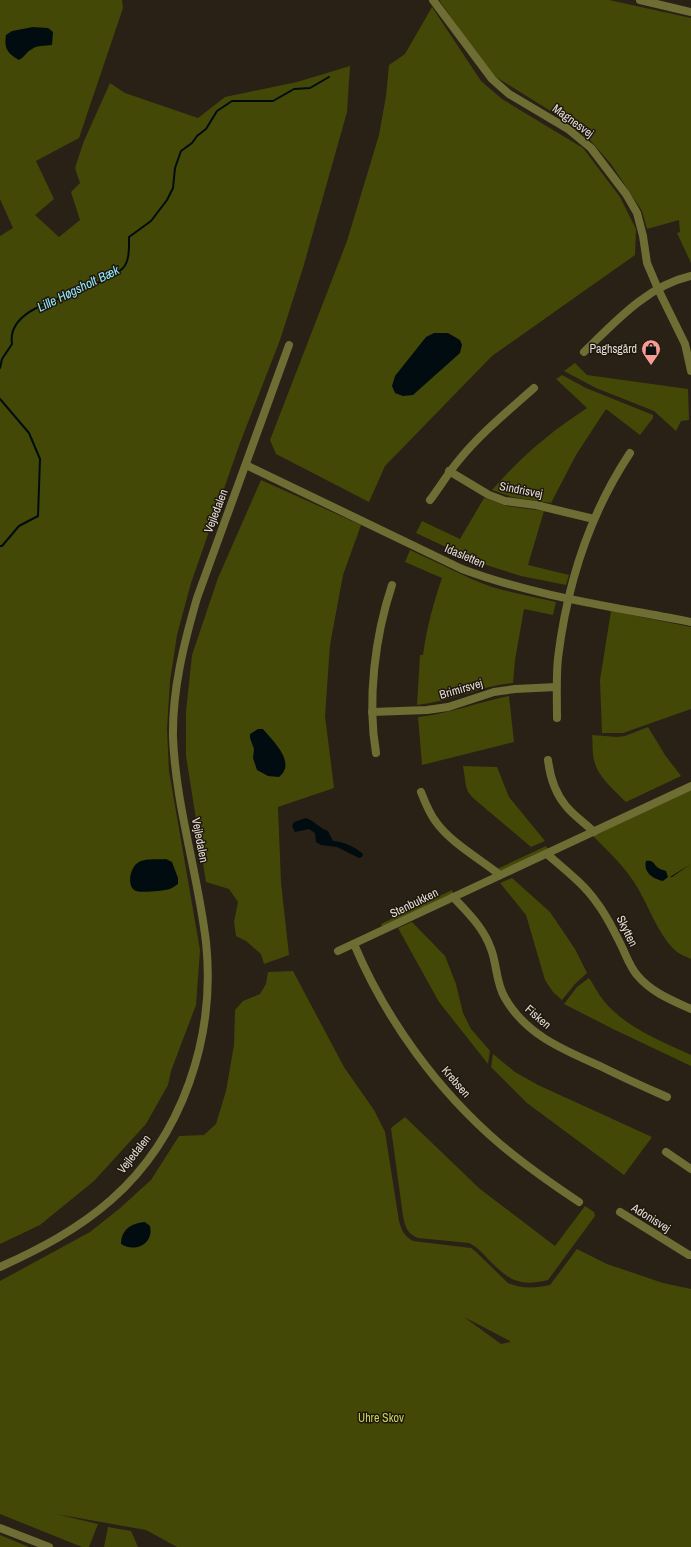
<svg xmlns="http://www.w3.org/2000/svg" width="691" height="1547" font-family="'Archivo Narrow',sans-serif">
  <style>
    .green { fill: #434807; fill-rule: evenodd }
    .water { fill: #000c0f }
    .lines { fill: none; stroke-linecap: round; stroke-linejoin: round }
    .stream { stroke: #000c0f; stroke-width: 2 }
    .minor { stroke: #6e6d33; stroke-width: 8 }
    .labels { text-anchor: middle; stroke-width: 3; stroke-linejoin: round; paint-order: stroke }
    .street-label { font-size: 12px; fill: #e2dcd5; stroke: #1f170d }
    .poi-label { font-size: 12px; fill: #e2dcd5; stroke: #1f170d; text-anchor: end }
    .park-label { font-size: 12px; fill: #c7d356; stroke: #1f170d }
    .water-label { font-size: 13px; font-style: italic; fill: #8de7f7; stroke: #1f170d }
  </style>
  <rect width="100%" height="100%" fill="#292016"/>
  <g class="green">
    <path d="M0 0H122L123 8 79 138 36 161 54 199 35 215 59 237 80 220 71 192 80 183 75 168 84 141 110 83 125 93 198 118 225 97 297 82 350 66 347 112 303 268 280 340 240 443 191 583 177 635 170 681 167 729 169 771 200 950 196 1005 171 1071 168 1085 146 1124 94 1181 40 1225 0 1244V236L13 228 0 199Z"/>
    <path d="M439 0H609L691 18V263L677 233 680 232 679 220 647 229 642 211 611 164 589 139 557 115 491 74Z"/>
    <path d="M432 7 481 81 502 99 583 148 620 197 636 229 635 255 492 356 385 466 369 502 276 454 270 440 347 241 379 135 386 96 389 65 405 54Z"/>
    <path d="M575 363 587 375 688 389 689 420 681 421 676 431 654 411 596 388 564 371Z"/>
    <path d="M562 375 586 388 653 415V418L640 435 606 409 576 455 551 503 512 497 492 490C522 456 549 433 587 408L556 379Z"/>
    <path d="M261 480 361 525 343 575 330 645 325 716 334 788 278 807 281 883 289 955 264 964 261 954 246 941 236 936 234 922 238 902 229 889 206 882 186 756V712L192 655 218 578Z"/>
    <path d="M484 498 507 506 544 511 528 565 569 575 566 585 521 576 480 563 416 533 422 521 460 539Z"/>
    <path d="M410 550C437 562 464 577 492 587 513 593 534 597 556 602L553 615 524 609 515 660 513 683C480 686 450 702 417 705L420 655H423C427 626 433 605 442 578L405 562Z"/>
    <path d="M611 611 691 627V709L623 733H602L600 680Z"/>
    <path d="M509 696 514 742 422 765 418 717C449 714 478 702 509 696Z"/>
    <path d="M648 727 665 755 681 776 626 802C615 791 597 776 594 760 592 752 593 743 592 735L617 737 625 736Z"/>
    <path d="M463 766 497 767 509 797 545 841 531 847 473 798 468 792 466 786Z"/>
    <path d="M691 789V959C687 957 681 955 677 952 658 936 648 903 634 882 623 865 608 851 593 836Z"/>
    <path d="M546 846 548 849 501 871 497 869Z"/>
    <path d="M512 878 550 912 575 949 587 973 575 984 562 1000 553 992 545 980 526 915 500 883Z"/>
    <path d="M452 890 453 894 382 927 381 924Z"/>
    <path d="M412 922 445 956 456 984 463 1013 471 1029 490 1051 488 1064 439 1002 398 928Z"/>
    <path d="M293 971 344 1067 374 1110 385 1132 399 1221C402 1231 404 1236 413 1241L471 1248 475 1251 508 1283C522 1289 536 1288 550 1285L577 1249 607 1264 663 1283 691 1289V1547H177L146 1530 56 1514 98 1524 89 1547H82L0 1514V1281L90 1232 119 1209 151 1180 179 1136 204 1135 216 1124 226 1091 234 1045 235 1010 243 1001 260 994 266 984 268 972ZM464 1317 510 1341V1342L501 1344Z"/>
    <path d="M589 978C594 985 598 994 604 1001 626 1028 661 1041 691 1055V1066L613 1029 564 1004 577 987Z"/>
    <path d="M493 1054 515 1072 538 1085 652 1137 624 1175 527 1103 491 1067Z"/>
    <path d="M405 1117 480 1189 555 1246 585 1206 594 1212 595 1216 548 1280C518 1287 509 1280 488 1259 482 1252 477 1247 469 1243L418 1238C407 1234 405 1226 403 1216L391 1128Z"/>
    <path d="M108 1527 131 1531 138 1547H104Z"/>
    <path d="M0 1535 29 1547H0Z"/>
  </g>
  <g class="water">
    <path d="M33 27 48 28 53 32 52 45C45 46 37 45 32 49 26 52 26 56 19 60 7 53 4 48 6 35L12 31Z"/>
    <path d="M434 333H448L460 340 462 345 460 353 413 395 403 396 395 393 392 386 395 376 426 337Z"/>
    <path d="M258 729H263C273 741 297 763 279 777L268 776 257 770 253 758 254 749 250 738V734Z"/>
    <path d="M306 818C316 822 319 828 328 831L333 841C344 842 354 846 363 854L362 857 359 858 337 847 321 845 316 842 315 833 309 829 295 832 292 826 294 822Z"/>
    <path d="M166 859 172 862 178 878V884C175 886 172 888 170 889 163 891 141 893 136 891 126 887 130 866 139 862 146 858 159 860 166 859Z"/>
    <path d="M646 861C653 860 653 863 657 867 659 869 663 870 666 871L668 877H670L691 864 672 877H668L663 881C653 879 643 872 646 861Z"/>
    <path d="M145 1222 150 1226C154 1244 135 1253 121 1244 121 1230 131 1223 145 1222Z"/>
  </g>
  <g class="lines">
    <g class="stream">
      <path d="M0 368 2 359 12 344C7 312 53 301 75 293 88 288 100 282 111 276 115 274 119 272 122 269 130 262 129 247 129 237L151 221 167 200 173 188 175 168 181 151 192 143 197 136 206 129 217 111 232 101H273L294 89 310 88 329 77"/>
      <path d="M0 399 29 433 40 459 38 516 19 526 2 546H0"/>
    </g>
    <g class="minor">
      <path d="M433 0 492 79 509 94 568 129 591 148 626 194 637 213 643 236 647 263 658 289 685 344 691 371"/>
      <path d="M640 0 691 12"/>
      <path d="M584 352C615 322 647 286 691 276"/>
      <path d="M246 465 462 569C534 596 615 607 691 622"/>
      <path d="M449 471 489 495 505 501 536 505 594 519"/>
      <path d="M430 500C440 487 448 473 459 460 481 433 508 411 534 388"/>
      <path d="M372 712 427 710 448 707 494 692 515 689 556 687"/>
      <path d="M557 718C557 698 556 678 558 658 567 584 589 515 630 453"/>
      <path d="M376 753C367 700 375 636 392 585"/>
      <path d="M548 760C550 777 555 793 566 806 574 816 585 823 594 832"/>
      <path d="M421 792C425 802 429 813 436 822 451 843 480 859 500 875"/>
      <path d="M547 854C564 869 584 884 597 903 607 916 614 931 621 945 626 955 630 967 637 975 651 992 671 1000 691 1009"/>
      <path d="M453 897C468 913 484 928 491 949 497 964 496 984 505 998 526 1035 564 1050 600 1066 622 1077 644 1087 667 1097"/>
      <path d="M354 944C386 1020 438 1091 500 1144 525 1165 552 1184 579 1202"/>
      <path d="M338 951 691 786"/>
      <path d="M666 1152 691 1169"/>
      <path d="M620 1212 689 1255H691"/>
      <path d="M0 1267C40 1249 78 1229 111 1200 183 1137 216 1036 206 942 198 874 176 807 173 738 172 690 184 643 197 598L289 345"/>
      <path d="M0 1528 49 1547"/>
    </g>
  </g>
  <defs>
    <symbol id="shop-pin" viewBox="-11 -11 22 30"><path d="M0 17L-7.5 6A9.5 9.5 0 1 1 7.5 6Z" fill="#f59c93" stroke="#1f170d"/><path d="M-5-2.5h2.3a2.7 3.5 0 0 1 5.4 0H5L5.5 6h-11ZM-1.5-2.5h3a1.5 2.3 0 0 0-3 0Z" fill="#111"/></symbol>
  </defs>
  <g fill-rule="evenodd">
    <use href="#shop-pin" x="640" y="338" width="22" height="30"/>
  </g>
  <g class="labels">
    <g class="street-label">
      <text transform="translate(573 121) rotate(36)" y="4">Magnesvej</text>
      <text transform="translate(521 490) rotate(11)" y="4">Sindrisvej</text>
      <text transform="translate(216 511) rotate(-69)" y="4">Vejledalen</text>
      <text transform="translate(465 556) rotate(23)" y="4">Idasletten</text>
      <text transform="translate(461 689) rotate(-16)" y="4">Brimirsvej</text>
      <text transform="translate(200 840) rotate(79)" y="4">Vejledalen</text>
      <text transform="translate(414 903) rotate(-26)" y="4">Stenbukken</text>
      <text transform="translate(627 931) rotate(64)" y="4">Skytten</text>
      <text transform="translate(538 1017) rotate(41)" y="4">Fisken</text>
      <text transform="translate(456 1082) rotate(49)" y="4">Krebsen</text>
      <text transform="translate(134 1154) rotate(-52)" y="4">Vejledalen</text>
      <text transform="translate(651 1218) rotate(32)" y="4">Adonisvej</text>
    </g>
    <g class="poi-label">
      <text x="637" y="353">Paghsgård</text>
    </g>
    <g class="park-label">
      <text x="381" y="1422">Uhre Skov</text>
    </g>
    <g class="water-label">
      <text transform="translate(78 288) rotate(-26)" y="5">Lille Høgsholt Bæk</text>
    </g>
  </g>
</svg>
